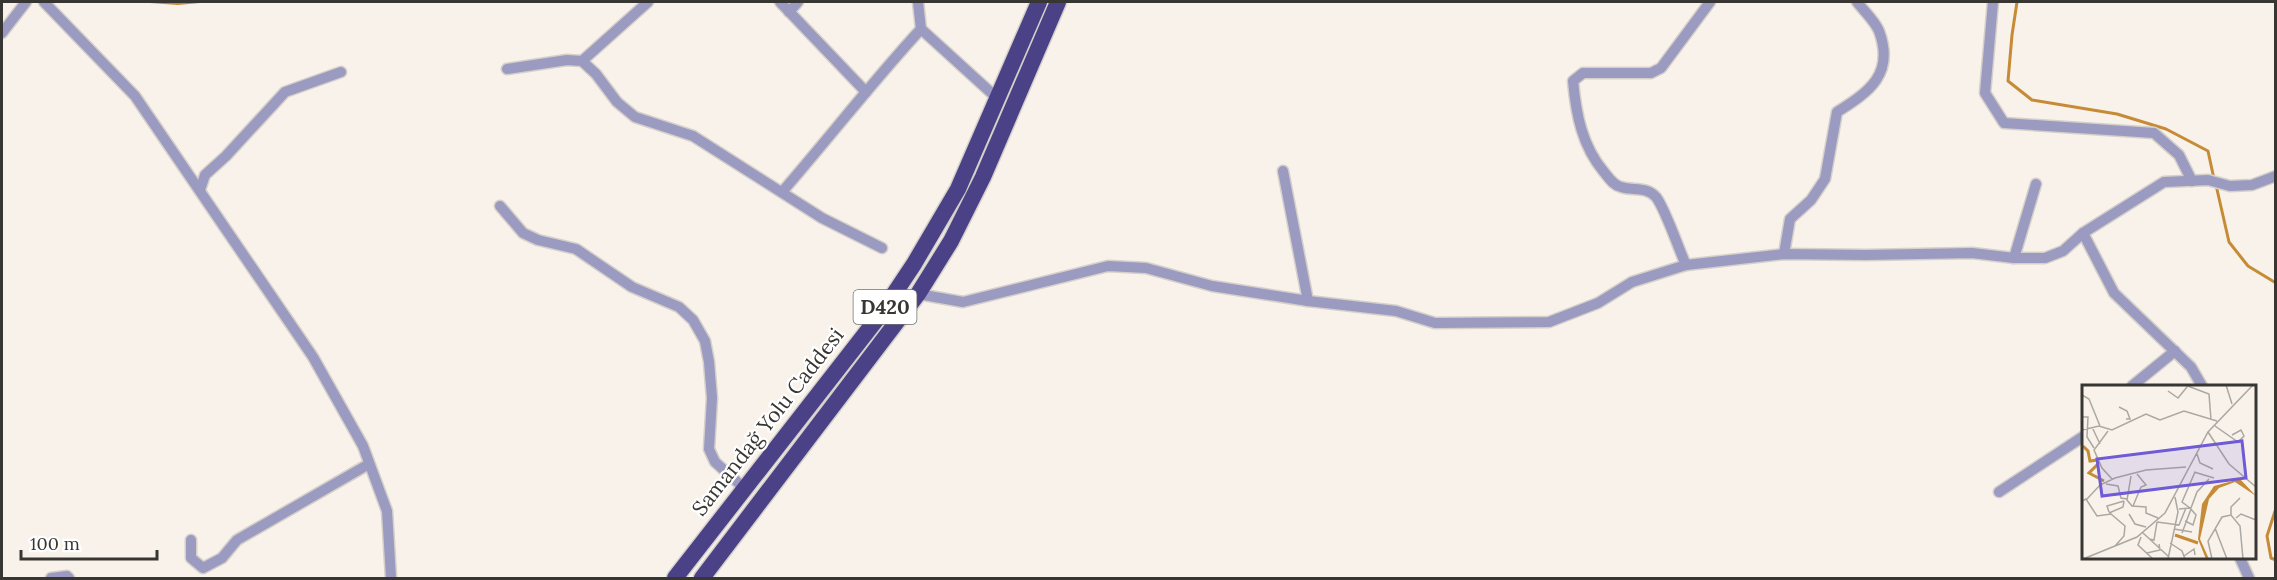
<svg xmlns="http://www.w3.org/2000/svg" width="2277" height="580" font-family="Lora,serif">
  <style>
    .water { fill: #c68b36 }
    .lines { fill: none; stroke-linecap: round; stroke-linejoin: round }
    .stream { stroke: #c68b36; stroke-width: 3 }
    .minor-casing { stroke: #d5d0ca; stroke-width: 13 }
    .trunk-casing { stroke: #d5d0ca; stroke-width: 19 }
    .minor { stroke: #9b9ac0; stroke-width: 10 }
    .trunk { stroke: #4a4187; stroke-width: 16 }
    .labels { text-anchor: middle; stroke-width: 4.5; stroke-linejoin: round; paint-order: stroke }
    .shield { fill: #fff; stroke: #747270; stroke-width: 1.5 }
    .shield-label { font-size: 20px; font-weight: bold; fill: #383633 }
    .street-label { font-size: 21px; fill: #383633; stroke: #fff }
    .inset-river { fill: none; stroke: #c68b36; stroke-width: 3 }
    .inset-road { fill: none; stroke: #aba7a1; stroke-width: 1.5 }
    .view { fill: #6f5bd5; fill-opacity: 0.15; stroke: #6f5bd5; stroke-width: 3 }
    .inset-edge { fill: none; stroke: #383633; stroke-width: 3 }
  </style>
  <rect width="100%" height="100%" fill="#f8f2eb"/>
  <path class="water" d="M136 2H211L178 5Z"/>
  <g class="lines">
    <g class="stream">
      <path d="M2017 2 2012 35 2008 81 2032 100 2117 114 2166 129 2208 151 2214 179"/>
      <path d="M2216 185 2229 242 2248 266 2276 283"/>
      <path d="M2276 508 2267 536 2271 558 2276 560"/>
    </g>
    <defs>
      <g id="minor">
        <path d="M44 2 135 96 313 357 363 446 387 511 391 578"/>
        <path d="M780 2 866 92"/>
        <path d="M1993 2 1985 93 2004 123 2154 133 2179 155 2192 181"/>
        <path d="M789 12 798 2"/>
        <path d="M921 29 998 99"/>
        <path d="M2 33 26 2"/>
        <path d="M582 61 648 2"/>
        <path d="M507 69 567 60 582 61 596 74 617 102 635 117 693 136 822 218 882 248"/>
        <path d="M1283 171 1308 301"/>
        <path d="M200 190 205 175 226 156 285 92 341 72"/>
        <path d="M782 192C829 138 873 81 921 29L918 2"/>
        <path d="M500 206 523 233 538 240 576 249 632 287 679 307 693 320 705 341 709 362 712 398 709 449 715 462 745 489"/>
        <path d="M2083 233 2114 293 2191 367 2202 386"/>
        <path d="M1784 254 1790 219 1811 200 1825 179 1837 112C1869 92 1895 74 1879 31 1875 21 1864 11 1857 2"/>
        <path d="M2014 258 2036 184"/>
        <path d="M1686 265C1679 250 1665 208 1656 197 1646 186 1633 191 1621 187 1613 185 1609 178 1604 172 1582 146 1576 114 1573 81L1583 73H1651L1661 68 1710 2"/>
        <path d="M918 294 963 302 1108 266 1146 268 1212 286 1308 301 1396 311 1435 323 1549 322 1598 303 1632 282 1686 265 1784 254 1866 255 1972 253 2014 258H2045L2063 251 2083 233 2164 182 2208 180 2230 186 2252 185 2276 176"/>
        <path d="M2132 386 2175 351"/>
        <path d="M1999 492 2084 436"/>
        <path d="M191 540V558L203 568 222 558 237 540 369 464"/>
        <path d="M2240 558 2249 578"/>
        <path d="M51 578 67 576 69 578"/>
      </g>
      <g id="trunk">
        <path d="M675 578 880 315 914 264 958 189 1039 2"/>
        <path d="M702 578 918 294 951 241 983 177 1058 2"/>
      </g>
    </defs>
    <use href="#minor" class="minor-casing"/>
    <use href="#trunk" class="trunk-casing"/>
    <use href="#minor" class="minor"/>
    <use href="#trunk" class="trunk"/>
  </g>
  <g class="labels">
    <rect class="shield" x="853.5" y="290" width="63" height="34" rx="4.5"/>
    <g class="shield-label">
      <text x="885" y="314">D420</text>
    </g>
    <g class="street-label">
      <text transform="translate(768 422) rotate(-52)" y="7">Samandağ Yolu Caddesi</text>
    </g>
  </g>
  <g transform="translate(2082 385)">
    <rect width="174" height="174" fill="#f8f2eb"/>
    <path d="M158 94 174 111 153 97 137 103 127 114 118 154 127 174H124L116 154 120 119 132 101Z" fill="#c68b36"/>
    <path class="inset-river" d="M1 61 6 66 8 76 15 75M16 79 7 88 22 96M93 150 116 158"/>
    <path class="inset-road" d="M103 0 127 9 129 35M144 0 150 19M86 6 96 13 105 2M0 10 7 14 18 41M37 22 45 26 48 34H44M0 32H6L5 52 12 63M133 41 156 57 162 51 159 45 150 50M10 42 18 59M0 45 17 41 30 45 64 29 78 35 102 26 135 36M26 46 12 65 20 83 30 94M126 47 147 79 174 102M115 69 118 78 131 84M112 87 132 93M49 91 45 115 50 121 64 122V128L76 133M24 99 36 101 39 113 45 114M5 114 18 100 33 93 64 85 104 82M0 116 4 114 15 131 29 129 43 141 42 151 33 161M51 121 59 102 64 100 55 89M108 123 100 117 113 87M109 123 115 107 127 94M97 124 108 123 114 130 111 140 103 136M27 127 25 121 42 116M27 128 41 122 42 116M47 129 53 139 64 142M149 130V122L158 113M154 133 159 129 174 135M75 137 97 140 104 123M133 143 145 174M92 144 110 147M61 148 86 171M100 148 109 124M59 152 56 160 71 174M67 154 72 155 75 137M88 158 100 166 103 174M65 168 78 165 77 159M102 171 112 164 113 170M1 174 55 152 83 128 126 47 171 0M86 174 96 127 93 112M130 174 126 156 140 132 149 130 158 141 161 174"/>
    <path class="view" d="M160 56 164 93 20 111 15 74Z"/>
    <rect width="174" height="174" class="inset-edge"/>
  </g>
  <rect width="2277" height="580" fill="none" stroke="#383633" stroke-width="6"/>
  <path d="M21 550v9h136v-9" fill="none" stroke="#383633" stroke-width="3"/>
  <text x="30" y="550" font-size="18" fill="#383633" stroke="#ffffff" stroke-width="4.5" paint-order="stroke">100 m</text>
</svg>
